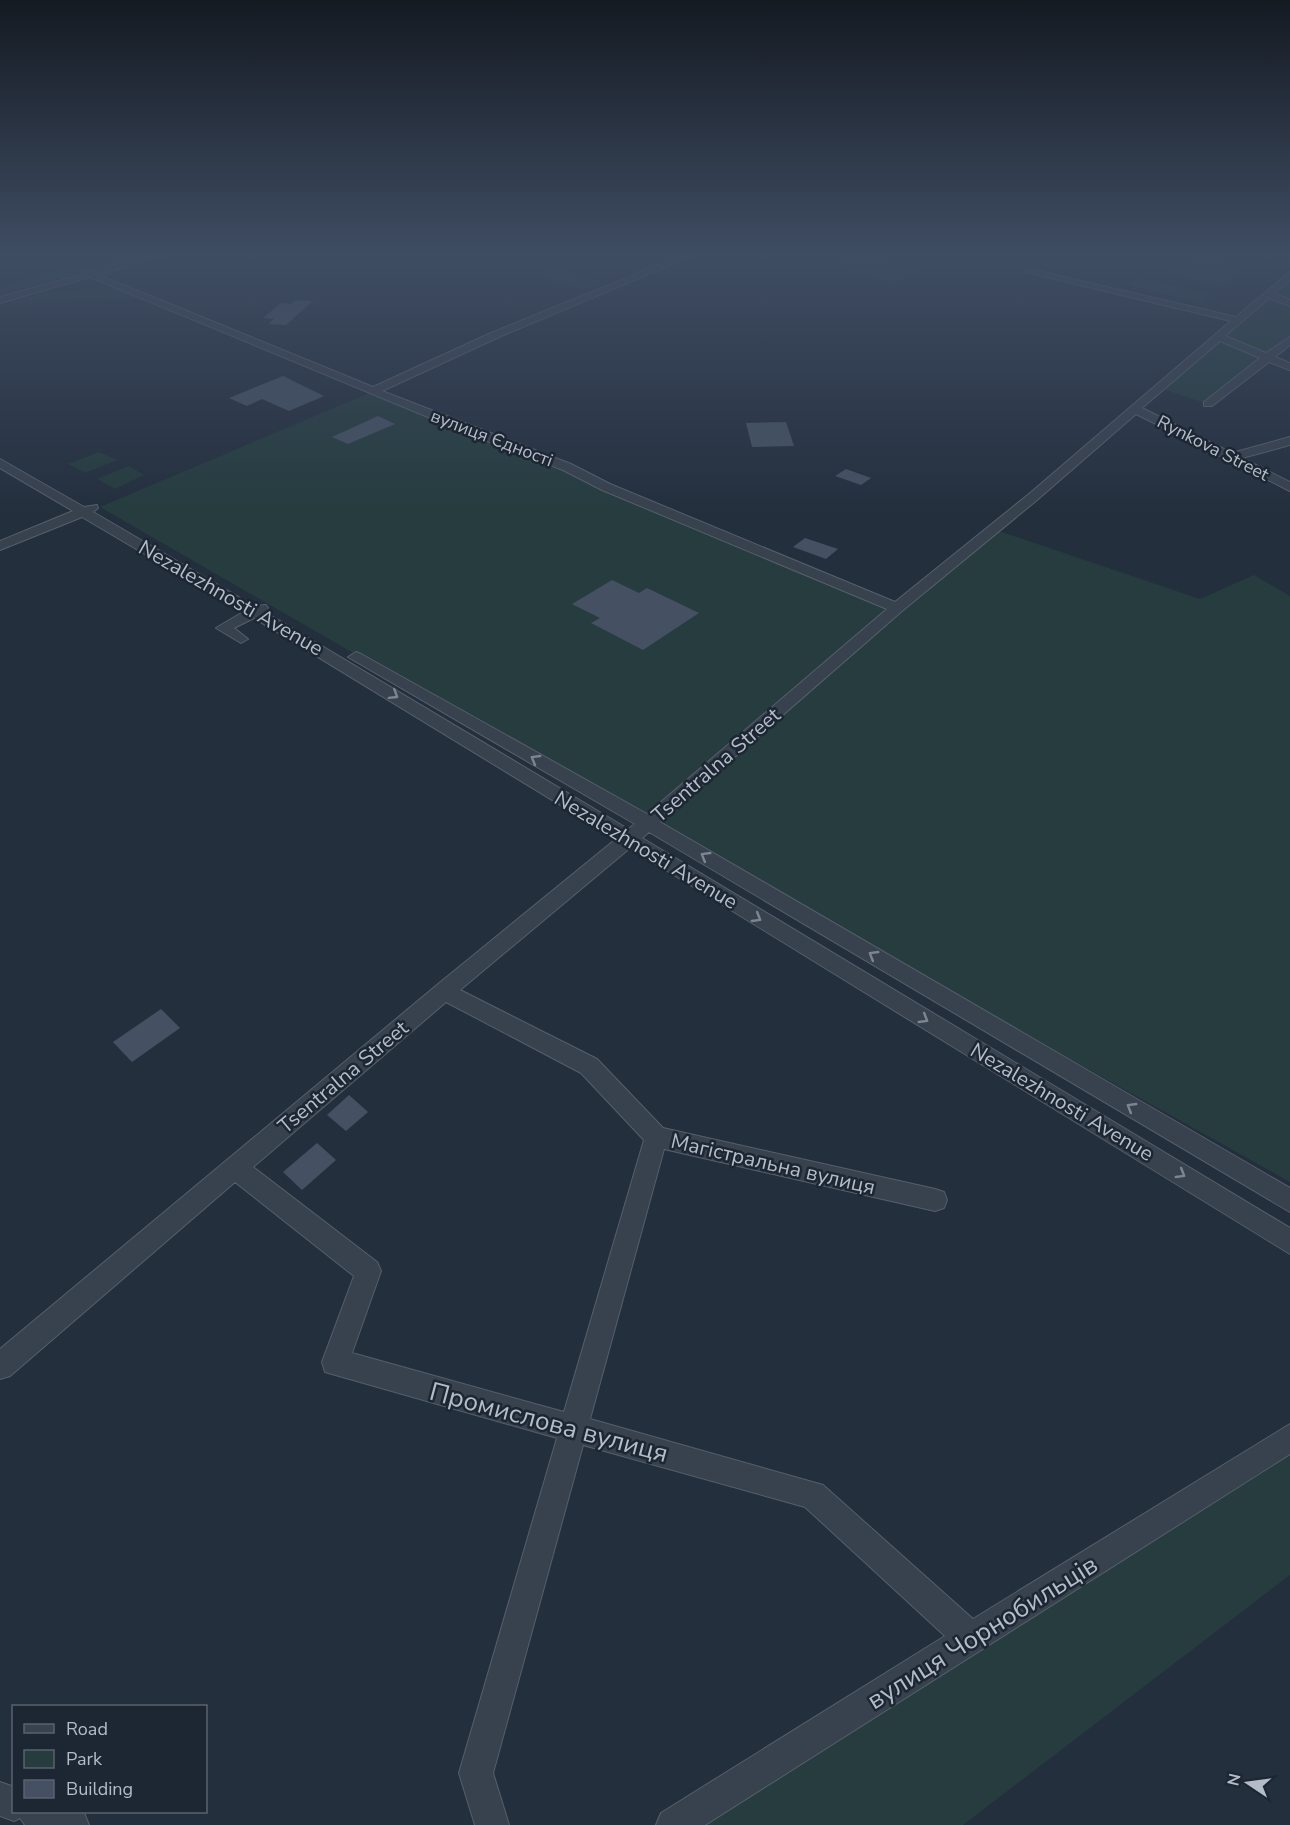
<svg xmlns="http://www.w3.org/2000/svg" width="1290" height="1825" font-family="'Nunito Sans',sans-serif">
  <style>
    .green { fill: #263c3f }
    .building { fill: #455162 }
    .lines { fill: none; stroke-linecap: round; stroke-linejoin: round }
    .minor-casing { stroke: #565f6c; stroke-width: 2 }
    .minor { fill: #38414e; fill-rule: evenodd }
    .oneway { stroke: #7c8592 }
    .labels { text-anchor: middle; stroke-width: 5; stroke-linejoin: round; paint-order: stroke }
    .far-street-label { font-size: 18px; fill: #b4bcc9; stroke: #1d2633 }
    .street-label { font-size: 21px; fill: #b4bcc9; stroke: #1d2633 }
    .near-street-label { font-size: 26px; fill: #b4bcc9; stroke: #1d2633 }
  </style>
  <rect width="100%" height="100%" fill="#242f3e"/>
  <g class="green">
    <path d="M124 254H147L0 295V286Z"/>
    <path d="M850 254H878L931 267 895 284 826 265Z"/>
    <path d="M1198 254H1210L1254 263 1221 287 1167 274Z"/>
    <path d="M547 270H560L599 281 602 285C585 294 556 283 540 275V273Z"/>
    <path d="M1290 275V339L1208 404 1159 388Z"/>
    <path d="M1138 278H1139L1212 295 1201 303 1127 285Z"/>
    <path d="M121 288 143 298 5 305 45 292Z"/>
    <path d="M374 391 896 608 996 530 1200 599 1254 575 1290 596V1182L648 823 100 507Z"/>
    <path d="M99 452 117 460 85 473 68 464Z"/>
    <path d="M129 466 144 475 115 489 97 479Z"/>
    <path d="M1290 1438V1575L963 1825H673Z"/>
  </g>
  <g class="building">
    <path d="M296 300 313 301 286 325 268 324 274 319 263 318 281 303 291 304Z"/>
    <path d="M283 376 324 396 289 411 262 399 247 406 229 398Z"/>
    <path d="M378 416 395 424 348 444 332 437Z"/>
    <path d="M786 422 794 446 752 447 746 423Z"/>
    <path d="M846 469 871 478 861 485 835 476Z"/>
    <path d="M805 538 838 549 826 559 793 547Z"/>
    <path d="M612 580 639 593 647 588 699 613 643 650 591 623 600 618 572 604Z"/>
    <path d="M161 1009 180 1028 132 1062 113 1042Z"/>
    <path d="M349 1095 368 1112 346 1131 327 1115Z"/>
    <path d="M317 1143 336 1160 302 1190 283 1172Z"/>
  </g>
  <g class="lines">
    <defs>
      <g id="minor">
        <path d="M154 254H166L99 275 373 387 491 333 685 254H696L499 337 382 391 571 464 610 484 895 602 1029 494 1231 321 1025 272V268L1236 317 1290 272V280L1274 293 1290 300V306L1269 298 1225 336 1266 353 1290 337V345L1275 357 1290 363V370L1269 362 1212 406H1204V402L1260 358 1220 341 1142 408 1232 453 1290 437V445L1242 458 1290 482V491L1136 414 1037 500 902 611 660 822 1290 1188V1212L649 832 642 838 1290 1228V1254L630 848 460 990 597 1059 663 1128 935 1189 944 1192 947 1200 944 1208 935 1211 664 1149 590 1419 823 1485 973 1619 1290 1424V1454L705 1825H656L661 1813 945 1636 805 1507 583 1445 493 1773 509 1825H475L459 1773 557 1438 325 1372 322 1362 354 1276 235 1182 10 1376 0 1379V1349L437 985 616 839 254 618 234 628 248 639 241 643 216 628 243 612 82 517 0 550V541L73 511 0 468V459L84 507 97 505 98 508 93 512 254 606 266 605 268 608 265 612 628 829 635 824 348 657 356 652 361 654 647 814 887 609 602 490 563 470 469 434 90 277 0 303V297L83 274 82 269 92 271ZM446 1002 581 1073 644 1140 564 1412 352 1353 381 1271 377 1262 253 1167Z"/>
        <path d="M0 1782 14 1787V1812H81L84 1813 89 1825H25L20 1818 14 1821 0 1816Z"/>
      </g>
    </defs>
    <use href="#minor" class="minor-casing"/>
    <use href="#minor" class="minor"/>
  </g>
  <defs><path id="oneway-chevron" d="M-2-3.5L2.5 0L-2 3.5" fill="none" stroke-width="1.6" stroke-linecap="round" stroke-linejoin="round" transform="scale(1.5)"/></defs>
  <g class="oneway">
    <use href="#oneway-chevron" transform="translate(394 695) rotate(32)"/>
    <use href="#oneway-chevron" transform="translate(535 759) rotate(-150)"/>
    <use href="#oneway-chevron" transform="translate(705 856) rotate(-149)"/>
    <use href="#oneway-chevron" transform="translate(757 918) rotate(31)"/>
    <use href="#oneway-chevron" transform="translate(873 955) rotate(-149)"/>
    <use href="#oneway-chevron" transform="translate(924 1019) rotate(31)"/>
    <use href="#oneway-chevron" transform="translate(1131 1107) rotate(-149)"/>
    <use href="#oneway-chevron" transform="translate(1181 1174) rotate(31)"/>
  </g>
  <linearGradient id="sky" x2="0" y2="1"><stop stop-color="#141a22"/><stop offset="0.5" stop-color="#3f4d63"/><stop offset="1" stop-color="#3f4d63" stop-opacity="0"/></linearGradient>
  <rect width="1290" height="509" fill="url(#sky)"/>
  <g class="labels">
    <g class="far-street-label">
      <text transform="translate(492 438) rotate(21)" y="6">вулиця Єдності</text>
      <text transform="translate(1213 448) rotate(27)" y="6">Rynkova Street</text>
    </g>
    <g class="street-label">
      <text transform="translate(231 598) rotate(30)" y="7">Nezalezhnosti Avenue</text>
      <text transform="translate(716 765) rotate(-41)" y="7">Tsentralna Street</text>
      <text transform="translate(646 850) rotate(31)" y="7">Nezalezhnosti Avenue</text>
      <text transform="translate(343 1077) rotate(-40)" y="7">Tsentralna Street</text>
      <text transform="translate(1062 1102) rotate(31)" y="7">Nezalezhnosti Avenue</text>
      <text transform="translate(773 1164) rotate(13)" y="7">Магістральна вулиця</text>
    </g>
    <g class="near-street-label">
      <text transform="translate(549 1422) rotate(15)" y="9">Промислова вулиця</text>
      <text transform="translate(982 1632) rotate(-32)" y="9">вулиця Чорнобильців</text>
    </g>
  </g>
  <rect x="12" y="1705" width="195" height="108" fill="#1d2633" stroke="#59626f" stroke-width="1.5"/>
  <rect x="24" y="1724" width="30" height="9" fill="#38414e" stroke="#59626f" stroke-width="1.5"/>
  <text x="66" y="1735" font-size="18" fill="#b4bcc9">Road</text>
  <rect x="24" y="1750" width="30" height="18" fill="#263c3f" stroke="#59626f" stroke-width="1.5"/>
  <text x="66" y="1765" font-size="18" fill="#b4bcc9">Park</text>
  <rect x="24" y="1780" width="30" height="18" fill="#455162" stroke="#59626f" stroke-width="1.5"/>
  <text x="66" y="1795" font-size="18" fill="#b4bcc9">Building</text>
  <g transform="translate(1248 1783) rotate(283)" stroke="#1d2633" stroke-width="4.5" paint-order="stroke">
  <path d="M0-4.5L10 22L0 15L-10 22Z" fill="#b4bcc9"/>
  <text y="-9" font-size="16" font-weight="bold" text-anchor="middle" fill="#b4bcc9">N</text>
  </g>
</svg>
